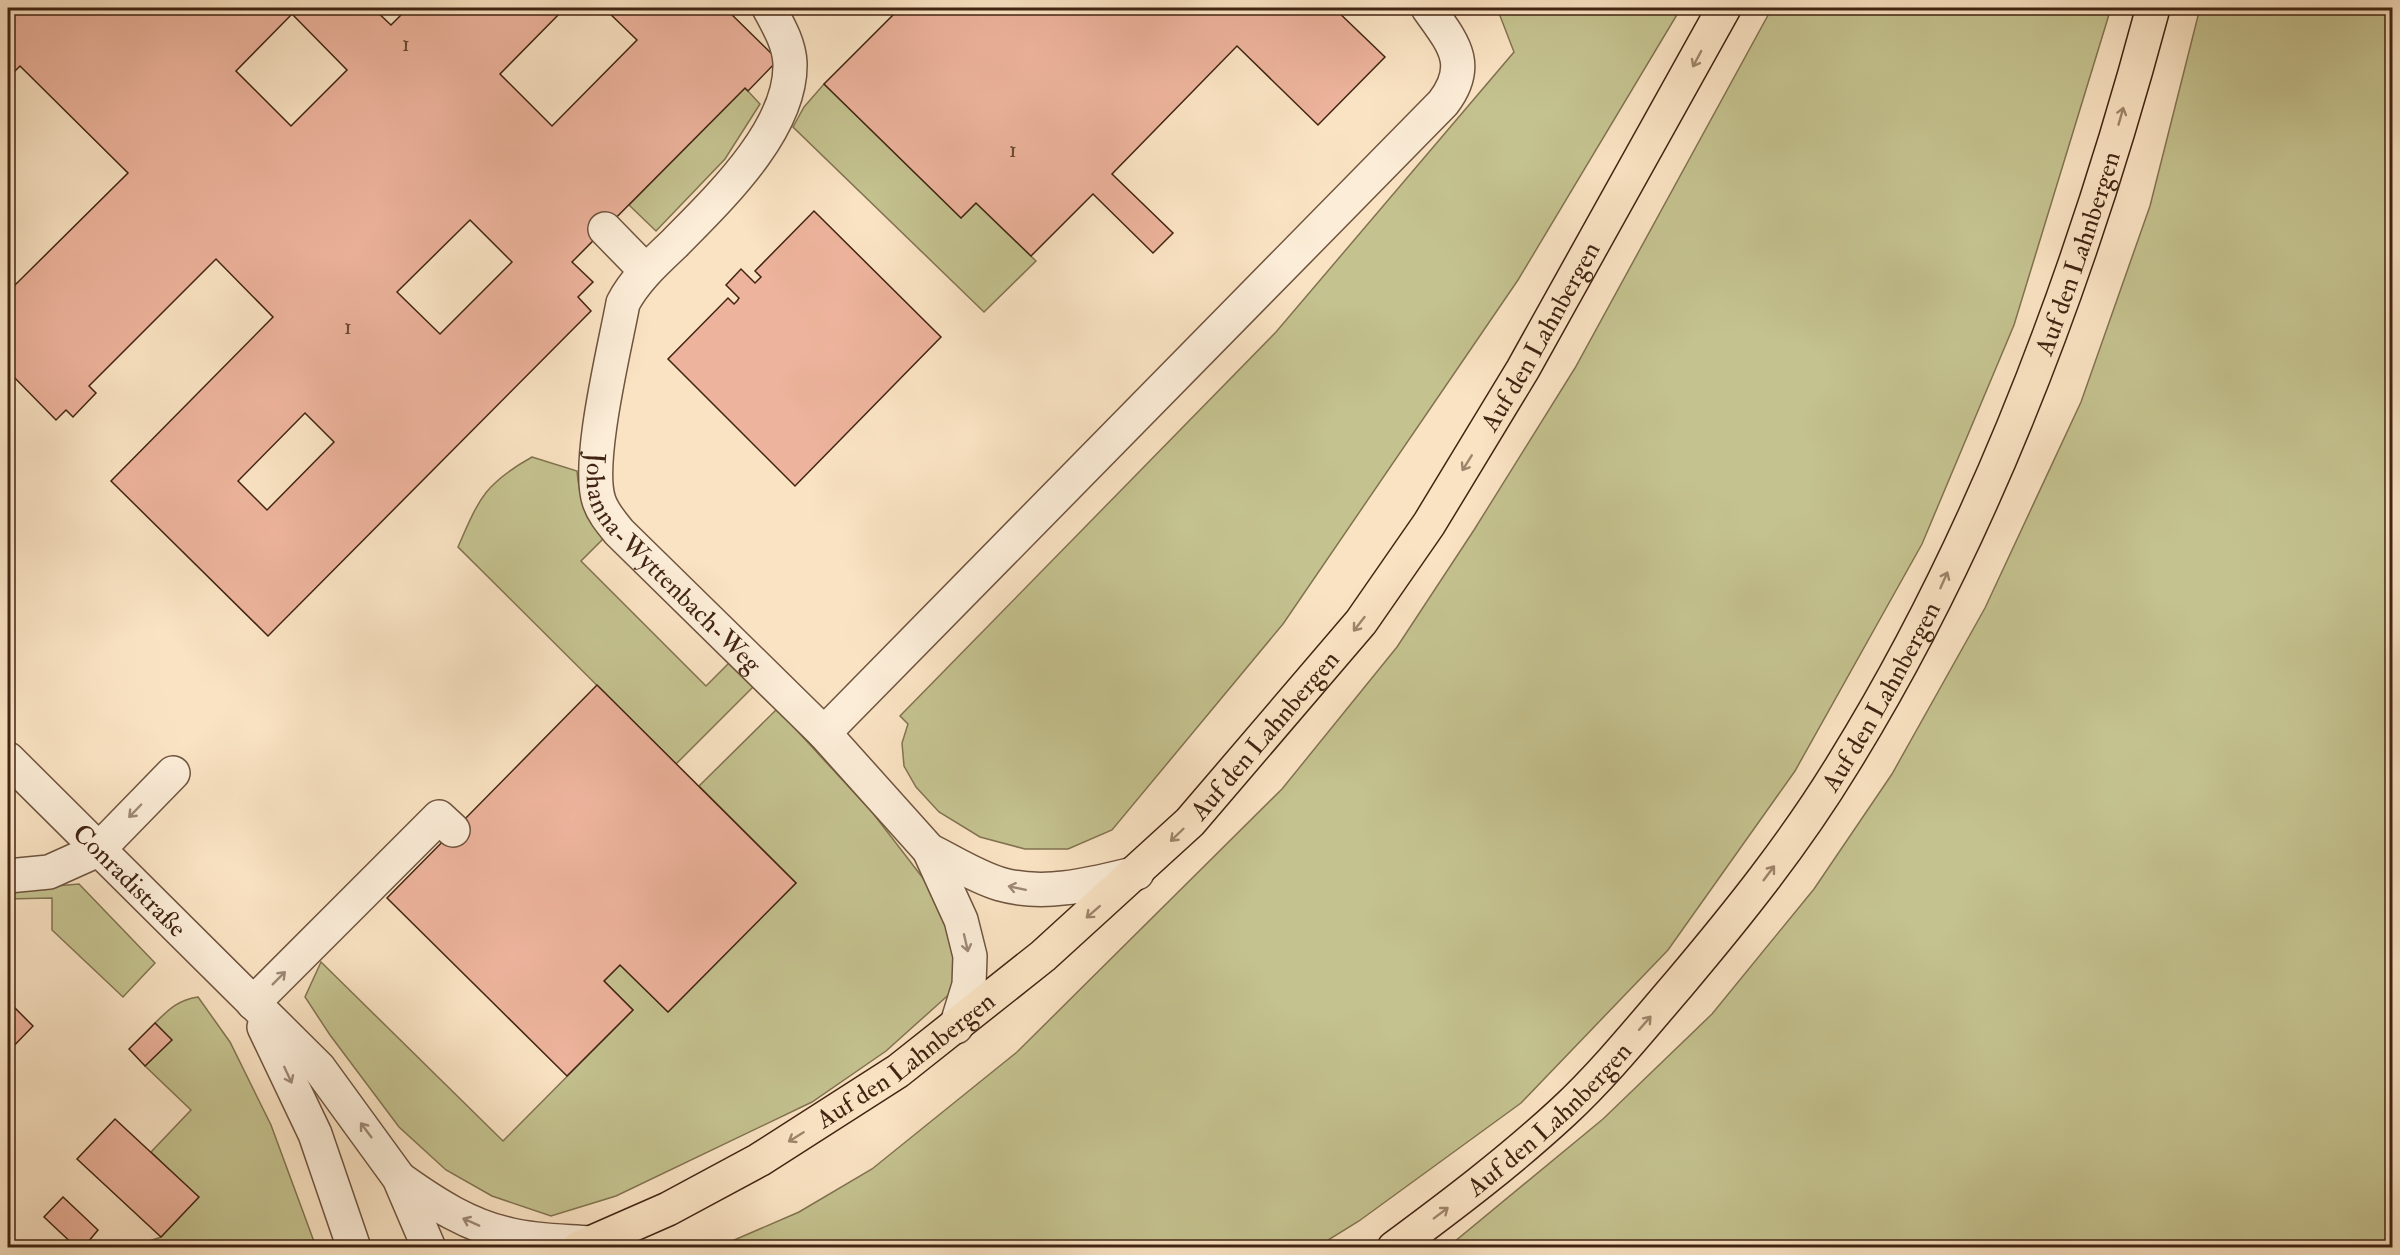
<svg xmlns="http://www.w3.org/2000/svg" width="2400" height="1255" font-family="'IM FELL Double Pica',serif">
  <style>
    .green { fill: #c4c28f; stroke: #827350; stroke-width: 1.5 }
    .building { fill: #edb39c; stroke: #412412; stroke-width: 1.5; fill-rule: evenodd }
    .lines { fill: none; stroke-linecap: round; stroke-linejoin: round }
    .minor-casing { stroke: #6f543e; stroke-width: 36 }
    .major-casing { stroke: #412412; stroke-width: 36 }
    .minor { stroke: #fcedd8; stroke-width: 33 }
    .major { stroke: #fae3c3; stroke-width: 33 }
    .oneway { stroke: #9e846a }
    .oneway2 { stroke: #9e8875 }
    .labels { text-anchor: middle; stroke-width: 4.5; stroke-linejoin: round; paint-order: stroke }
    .number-label { font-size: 22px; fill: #6c4834 }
    .street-label { font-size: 26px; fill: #412412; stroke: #fcedd8 }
  </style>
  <rect width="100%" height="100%" fill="#fae3c3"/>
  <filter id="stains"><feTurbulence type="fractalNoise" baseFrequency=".00333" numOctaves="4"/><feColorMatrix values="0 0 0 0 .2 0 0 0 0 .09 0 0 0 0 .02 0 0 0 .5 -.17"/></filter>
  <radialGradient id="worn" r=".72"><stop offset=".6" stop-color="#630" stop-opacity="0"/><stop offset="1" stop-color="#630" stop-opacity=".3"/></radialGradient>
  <g class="green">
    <path d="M1497 8H1681L1518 280 1283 624 1112 830 1068 849H1025L980 837 939 812 916 787 904 766 902 743 908 724 900 716 1276 332 1514 52Z"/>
    <path d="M1772 8H2111L2014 325 1922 544 1795 771 1668 950 1521 1103 1359 1221 1317 1247H718L799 1212 872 1169 1017 1052 1282 789 1397 647 1474 530 1575 368Z"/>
    <path d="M2200 8H2392V1247H1448L1603 1119 1712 1014 1814 889 1892 774 1985 608 2081 402 2150 206Z"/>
    <path d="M824 84 961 218 976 203 1036 261 984 312 793 127 804 107Z"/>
    <path d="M745 88 760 104 725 159 656 231 629 205Z"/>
    <path d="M532 457 577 471C579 497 586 518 605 537L581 561 706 686 730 662 754 686 676 764 458 547C479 499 484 484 532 457Z"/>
    <path d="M777 709 872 812 936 895 959 942 954 990 886 1051 812 1102 616 1196 551 1216 492 1196 446 1170 399 1127 330 1035 305 997 321 962 503 1141 633 1010 604 981 620 965 668 1012 796 883 699 786Z"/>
    <path d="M79 884 155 963 123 997 52 930V898L8 899V890Z"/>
    <path d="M198 997 230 1042 271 1125 316 1247 129 1248 161 1237 198 1197 151 1152 191 1110 145 1066 171 1040 155 1023C169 1009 178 1000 198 997Z"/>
  </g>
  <g class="building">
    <path d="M8 8H373L391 25 408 8H565L500 74 552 126 637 40 604 8H725L778 60 748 91 745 88 572 262 593 282 578 297 591 311 268 636 111 481 273 317 216 259 89 386 96 393 73 417 66 410 56 420 8 371V281L13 287 128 173 20 66 8 78ZM292 14 347 70 291 126 236 71ZM470 220 512 262 440 334 397 292ZM305 413 334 442 267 510 238 481Z"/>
    <path d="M900 8H1334L1385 57 1318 125 1237 46 1112 174 1173 233 1153 253 1093 194 1031 256 976 203 961 218 824 84Z"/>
    <path d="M814 211 941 337 795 486 668 359 728 298 734 304 737 301 739 298 726 285 741 269 755 283 761 277 755 271Z"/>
    <path d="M597 685 796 883 668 1012 620 965 604 981 633 1010 567 1076 387 898Z"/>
    <path d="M8 1001 33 1026 8 1052Z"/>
    <path d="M155 1023 172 1040 145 1066 129 1049Z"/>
    <path d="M115 1119 199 1197 161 1237 77 1159Z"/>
    <path d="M63 1197 98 1230 88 1242 94 1248H77L44 1217Z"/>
  </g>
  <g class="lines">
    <defs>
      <g id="minor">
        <path id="s1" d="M769 8C778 25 789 43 790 63 792 130 717 200 674 244 655 262 635 280 623 303 615 347 586 463 599 501 603 513 611 522 619 532L824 733 929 850 961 920 970 956 969 985 956 1027"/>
        <path d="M605 229 646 271"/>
        <path d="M824 733 1443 103C1473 64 1452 42 1428 8"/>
        <path id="s2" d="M8 759 319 1068 399 1178 429 1248"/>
        <path d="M929 850C951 861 976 877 1000 884 1045 897 1092 884 1137 873"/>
        <path d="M8 876 49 872 98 850 173 773"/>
        <path d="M253 1003 439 817 453 830"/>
        <path d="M264 1027 315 1134 354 1248"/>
        <path d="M400 1179C435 1204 469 1226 511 1235 537 1241 564 1241 590 1243"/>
      </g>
      <g id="major">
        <path id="s3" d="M579 1248 668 1209 759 1160 898 1071 1043 956 1190 822 1361 622 1429 524 1523 369 1724 8"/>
        <path id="s4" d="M1394 1248C1452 1205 1509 1162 1563 1112 1604 1074 1641 1028 1678 985 1737 915 1795 843 1843 764 1986 533 2083 270 2153 8"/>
      </g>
    </defs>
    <use href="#minor" class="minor-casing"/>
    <use href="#major" class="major-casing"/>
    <use href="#minor" class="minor"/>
    <use href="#major" class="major"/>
  </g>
  <defs><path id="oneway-shaft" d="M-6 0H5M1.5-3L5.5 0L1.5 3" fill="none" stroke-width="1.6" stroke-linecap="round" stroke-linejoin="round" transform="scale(1.5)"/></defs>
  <g class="oneway">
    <use href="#oneway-shaft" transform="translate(1697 59) rotate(118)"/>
    <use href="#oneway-shaft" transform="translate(2121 116) rotate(-74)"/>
    <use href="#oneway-shaft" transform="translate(1467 463) rotate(122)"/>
    <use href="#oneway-shaft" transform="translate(1944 580) rotate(-66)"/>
    <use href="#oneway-shaft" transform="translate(1359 624) rotate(128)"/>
    <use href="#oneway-shaft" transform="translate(1177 835) rotate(136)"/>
    <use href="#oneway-shaft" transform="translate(1769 873) rotate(-53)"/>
    <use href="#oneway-shaft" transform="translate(1093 912) rotate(139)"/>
    <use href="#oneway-shaft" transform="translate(1645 1023) rotate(-49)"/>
    <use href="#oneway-shaft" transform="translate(796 1137) rotate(148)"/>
    <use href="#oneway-shaft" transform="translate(1441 1213) rotate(-37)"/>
  </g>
  <g class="oneway2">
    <use href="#oneway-shaft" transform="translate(135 811) rotate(134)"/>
    <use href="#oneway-shaft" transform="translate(1017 888) rotate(-168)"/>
    <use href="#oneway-shaft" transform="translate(966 943) rotate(77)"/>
    <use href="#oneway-shaft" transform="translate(279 978) rotate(-45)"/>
    <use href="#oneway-shaft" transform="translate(288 1075) rotate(65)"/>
    <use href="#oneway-shaft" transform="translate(366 1130) rotate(-127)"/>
    <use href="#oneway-shaft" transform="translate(471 1222) rotate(-156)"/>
  </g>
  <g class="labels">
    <g class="number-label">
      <text x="406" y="51">1</text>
      <text x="1013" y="157">1</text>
      <text x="348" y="334">1</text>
    </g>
    <g class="street-label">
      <text dy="9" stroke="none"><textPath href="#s4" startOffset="1228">Auf den Lahnbergen</textPath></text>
      <text dy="9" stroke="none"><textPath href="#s3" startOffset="1350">Auf den Lahnbergen</textPath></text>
      <text dy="9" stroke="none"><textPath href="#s1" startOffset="650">Johanna-Wyttenbach-Weg</textPath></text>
      <text dy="9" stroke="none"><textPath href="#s4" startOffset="742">Auf den Lahnbergen</textPath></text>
      <text dy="9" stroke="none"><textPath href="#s3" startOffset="864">Auf den Lahnbergen</textPath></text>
      <text dy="9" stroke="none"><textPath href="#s2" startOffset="172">Conradistraße</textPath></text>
      <text dy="9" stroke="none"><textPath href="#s3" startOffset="378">Auf den Lahnbergen</textPath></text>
      <text dy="9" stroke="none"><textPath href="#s4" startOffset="202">Auf den Lahnbergen</textPath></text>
    </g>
  </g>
  <rect width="2400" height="1255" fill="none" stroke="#fae3c3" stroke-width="30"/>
  <rect x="9" y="9" width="2382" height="1237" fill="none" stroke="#412412" stroke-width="3"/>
  <rect x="15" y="15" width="2370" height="1225" fill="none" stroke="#412412" stroke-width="1.5"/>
  <rect width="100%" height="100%" filter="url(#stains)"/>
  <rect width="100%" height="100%" fill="url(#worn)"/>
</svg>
